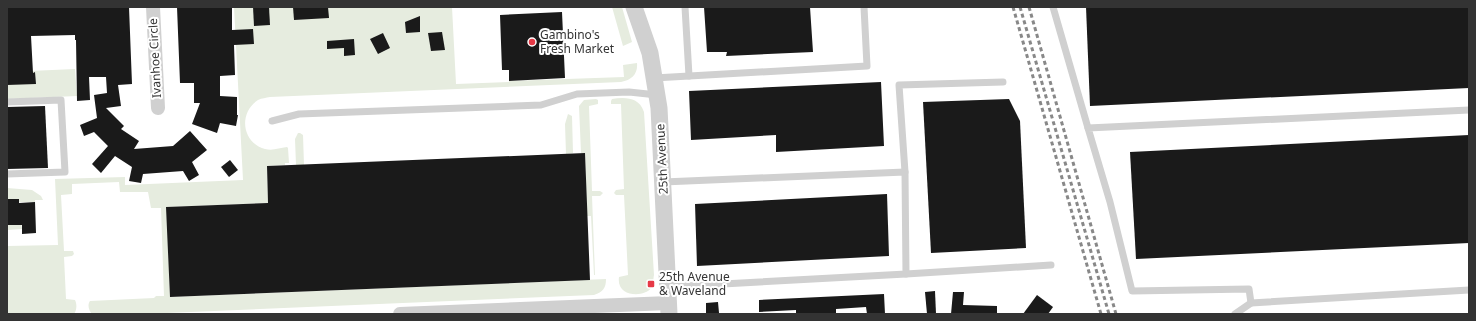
<svg xmlns="http://www.w3.org/2000/svg" width="1476" height="321" font-family="'Noto Sans',sans-serif">
  <style>
    .green { fill: #e6ecdf }
    .building { fill: #1a1a1a }
    .lines { fill: none; stroke-linecap: round; stroke-linejoin: round }
    .service { stroke: #d0d0d0; stroke-width: 7 }
    .minor { stroke: #d0d0d0; stroke-width: 14 }
    .tertiary { stroke: #d0d0d0; stroke-width: 17 }
    .rail { stroke: #888; stroke-width: 3; stroke-dasharray: 4 3; stroke-linecap: butt }
    .poi-dot { fill: #e63946; stroke: #fff; stroke-width: 1.5 }
    .labels { text-anchor: middle; stroke-width: 4; stroke-linejoin: round; paint-order: stroke }
    .poi-label { font-size: 12px; fill: #333; stroke: #fff; text-anchor: start }
    .street-label { font-size: 12px; fill: #333; stroke: #fff }
  </style>
  <rect width="100%" height="100%" fill="#fff"/>
  <g class="green">
    <path d="M234 7H452L456 84 509 82V81L624 77 623 65 637 63C638 74 632 80 621 82L270 97C266 98 262 98 258 100 238 113 242 143 265 149 273 151 279 148 287 147L288 148 289 163H285V165L267 166 268 203 167 207 170 297 606 279C606 288 603 292 594 295L143 314H92C89 311 87 305 90 301L154 298 156 296H164L161 208H151L148 192H120L119 182 72 184V194L61 195 64 251H73L74 254 72 256 64 257 66 299 75 300C77 304 77 310 74 314H7V246L58 245 55 179 125 177V185L243 180Z"/>
    <path d="M612 7H622L632 42 623 46Z"/>
    <path d="M75 69 77 96 7 99V72Z"/>
    <path d="M596 99 598 100V104L589 106 592 191H600L603 193 600 196H592L595 275H594L591 216H587L585 153H581L579 106 584 100Z"/>
    <path d="M612 99C625 97 639 97 644 112L654 275C653 279 654 284 651 288 644 298 616 297 619 277L628 275 624 195H616L614 193 616 190 624 189 621 104H611V101Z"/>
    <path d="M568 114 572 116 573 153 566 154 565 124Z"/>
    <path d="M298 133H300L303 135 304 165H296L295 139Z"/>
    <path d="M7 188 32 190 41 196 43 200H35V202H19V199H7Z"/>
    <path d="M21 221 22 229 7 230V225H19Z"/>
  </g>
  <g class="building">
    <path d="M7 7H129L132 84 118 85 121 106 106 108 124 126 121 129 139 141 134 149 173 146 190 131 207 150 192 162 199 175 189 181 183 171 143 174 141 183 129 181 132 167 115 156 101 173 92 164 108 146 94 132 84 136 80 125 97 118 94 95 107 93 106 77H89L90 100 77 101 76 40H75V35L31 36 33 73 35 72 36 84 7 85Z"/>
    <path d="M177 7H232V30L253 29 254 44 234 45 235 75 220 76V96L237 97V115H238L236 126 220 123 217 133 192 124 200 103H194V83H180Z"/>
    <path d="M253 7H269L270 25 254 26Z"/>
    <path d="M293 7H328L329 18 294 20Z"/>
    <path d="M704 7H810L813 52 726 56 727 52H707Z"/>
    <path d="M1086 7H1469V88L1090 106Z"/>
    <path d="M562 12 565 78 509 81V70H502L500 15Z"/>
    <path d="M420 16V32L406 33 405 22Z"/>
    <path d="M442 32 445 50 431 51 428 33Z"/>
    <path d="M383 33 390 48 378 54 370 39Z"/>
    <path d="M354 39 355 55 344 56V48L327 49V41Z"/>
    <path d="M881 82 884 146 776 152V135L691 140 689 91Z"/>
    <path d="M1009 99 1020 121 1026 248 931 253 923 102Z"/>
    <path d="M45 106 48 168 7 169V107Z"/>
    <path d="M1469 135V243L1136 259 1130 152Z"/>
    <path d="M585 153 590 280 170 297 166 207 268 203 267 166Z"/>
    <path d="M230 160 238 170 229 177 221 167Z"/>
    <path d="M887 194 889 256 697 266 695 204Z"/>
    <path d="M7 199H19V203L35 202 36 233 22 234V225H7Z"/>
    <path d="M935 291 936 314H927L925 292Z"/>
    <path d="M953 292H964L963 305 997 306V314H951Z"/>
    <path d="M884 294 885 314H867L866 307 836 309V314H796V310L759 312V300Z"/>
    <path d="M1037 295 1053 307 1048 314H1023Z"/>
    <path d="M718 302 719 313 706 314V303Z"/>
  </g>
  <g class="lines">
    <g class="service">
      <path d="M685 7 689 76"/>
      <path d="M1053 7 1088 128"/>
      <path d="M654 78 867 66 864 7"/>
      <path d="M7 102 61 100 65 172 7 174"/>
      <path d="M1469 110 1088 128 1110 202 1132 291 1249 289 1251 303 1469 290"/>
      <path d="M272 121 299 114 541 105 577 94 629 92 657 95"/>
      <path d="M905 172 899 85 1003 82"/>
      <path d="M663 182 905 172 906 274 668 287"/>
      <path d="M906 274 1051 265"/>
      <path d="M1235 314 1251 303"/>
    </g>
    <g class="minor">
      <path d="M153 7 158 108"/>
      <path d="M400 314 669 303"/>
    </g>
    <path class="tertiary" d="M634 7 650 53 659 108 669 314"/>
    <g class="rail">
      <path d="M1013 7 1101 314"/>
      <path d="M1020 7 1109 314"/>
      <path d="M1029 7 1116 314"/>
    </g>
  </g>
  <g class="poi-dot">
    <circle cx="532" cy="42" r="4"/>
    <rect x="647" y="280" width="8" height="8" rx="2"/>
  </g>
  <g class="labels">
    <g class="poi-label">
      <text x="540" y="39">Gambino's<tspan x="540" dy="14">Fresh Market</tspan></text>
      <text x="659" y="281">25th Avenue<tspan x="659" dy="14">&amp; Waveland</tspan></text>
    </g>
    <g class="street-label">
      <text transform="translate(155 58) rotate(-93)" y="4">Ivanhoe Circle</text>
      <text transform="translate(662 159) rotate(-93)" y="4">25th Avenue</text>
    </g>
  </g>
  <rect width="1476" height="321" fill="none" stroke="#333333" stroke-width="16"/>
</svg>
